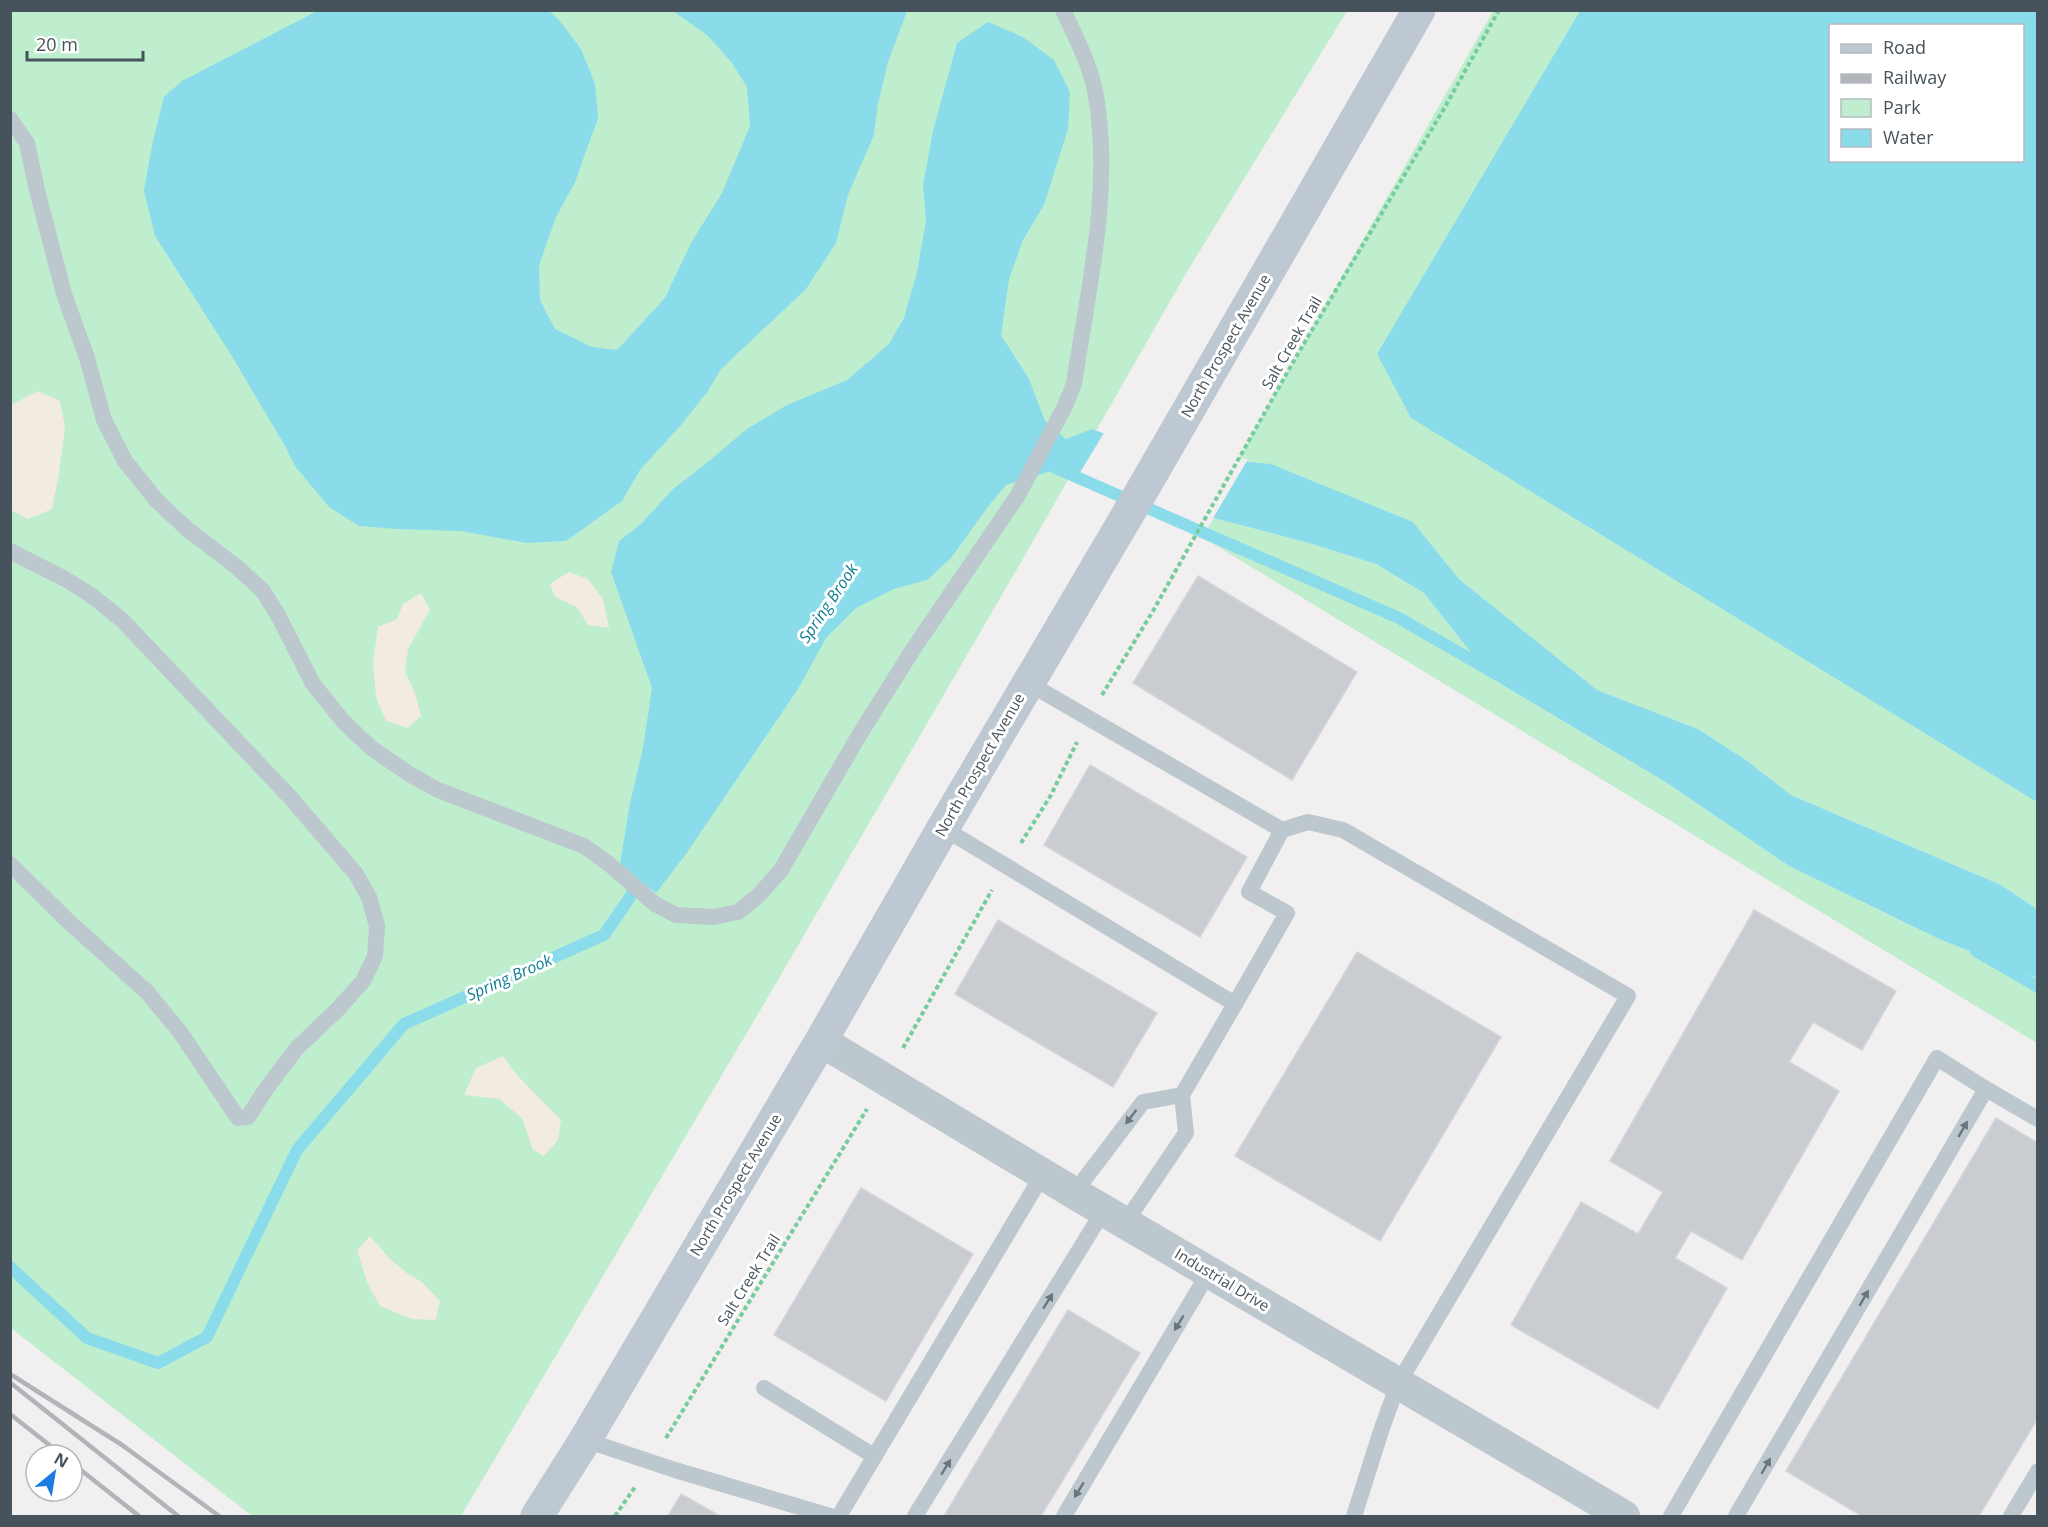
<svg xmlns="http://www.w3.org/2000/svg" width="2048" height="1527" font-family="'Open Sans',sans-serif">
  <style>
    .green { fill: #beeece; fill-rule: evenodd }
    .sand { fill: #f2ece0 }
    .water { fill: #8bdceb; fill-rule: evenodd }
    .pier { fill: #f1efef }
    .lines { fill: none; stroke-linecap: round; stroke-linejoin: round }
    .stream { stroke: #8bdceb; stroke-width: 12 }
    .building { fill: #c9ccd1; stroke: #d3d5da; stroke-width: 1.5 }
    .path { stroke: #76cc9d; stroke-width: 4; stroke-dasharray: 4.5 3; stroke-linecap: butt }
    .lane { stroke: #bdc7ce; stroke-width: 16 }
    .street { stroke: #bdc7ce; stroke-width: 32 }
    .secondary { stroke: #bdc8d3; stroke-width: 33 }
    .rail { stroke: #b1b5b9; stroke-width: 4.5 }
    .oneway { fill: #6a767e }
    .labels { text-anchor: middle; stroke-width: 6; stroke-linejoin: round; paint-order: stroke }
    .street-label { font-size: 15px; fill: #47535c; stroke: #fff }
    .water-label { font-size: 16px; font-style: italic; fill: #0e7d91; stroke: #fff }
  </style>
  <rect width="100%" height="100%" fill="#f1efef"/>
  <g class="green">
    <path d="M10 11H1347L1185 275 1017 569 758 1014 461 1516H252L11 1328Z"/>
    <path d="M1493 11H2037V909L2001 885 1791 795 1746 760 1698 729 1597 690 1459 579 1413 522 1237 461ZM1830 26H2022V160H1830Z"/>
    <path d="M1214 518 1309 543 1376 564 1424 593 1491 678 1667 783 1789 866 1939 939 2037 978V1043L1202 537Z"/>
  </g>
  <g class="sand">
    <path d="M38 391 60 401 65 427 59 473 52 509 28 519 11 510V405Z"/>
    <path d="M569 572 588 579 603 599 609 628 588 625 577 607 555 597 550 584Z"/>
    <path d="M421 593 430 610 408 649 405 672 415 693 421 716 408 728 386 721 376 697 373 663 378 627 397 619 403 604Z"/>
    <path d="M503 1056 516 1074 561 1120 558 1140 544 1156 533 1150 522 1118 499 1099 464 1095 476 1068Z"/>
    <path d="M370 1236 390 1259 408 1274 422 1282 440 1301 436 1320 412 1319 380 1306 367 1282 357 1250Z"/>
  </g>
  <g class="water">
    <path d="M803 11 808 12 811 10 907 11 888 62 878 104 874 135 848 195 836 243 806 289 721 369 708 391 681 425 640 470 622 501 566 541 527 543 461 531 396 529 359 526 329 507 295 466 285 446 230 353 155 236 144 191 152 145 164 97 182 81 317 11H549L559 20 581 49 595 84 598 118 575 182 556 217 539 265 540 300 555 329 592 347 617 350 665 298 691 243 722 193 750 126 747 87 732 63 707 35 673 11Z"/>
    <path d="M1580 11H2037V802L1411 418 1377 354ZM1830 26H2022V160H1830Z"/>
    <path d="M988 22 1023 37 1054 60 1070 92 1068 129 1044 205 1023 240 1009 279 1001 335 1029 379 1045 421 1066 439 1092 429 1159 454 1271 464 1413 522 1459 579 1597 690 1698 729 1746 760 1791 795 2001 885 2037 909V978L1939 939 1789 866 1667 783 1491 678 1424 593 1376 564 1309 543 1214 518 1061 468 1006 485 987 508 951 558 927 580 894 589 856 608 826 638 798 689 686 854 656 893 620 864 630 803 643 748 652 688 611 572 619 541 641 524 673 489 708 462 747 429 787 405 847 380 889 344 904 318 917 272 926 221 923 186 933 131 957 43Z"/>
  </g>
  <path class="pier" d="M1105 431 1160 451 1248 459 1212 520 1078 476Z"/>
  <g class="lines">
    <g class="stream">
      <path d="M1042 462 1399 618 1496 674"/>
      <path d="M1976 951 2038 987"/>
      <path d="M10 1267 87 1338 158 1363 207 1337 297 1150 404 1024 604 935 641 881"/>
    </g>
  </g>
  <g class="building">
    <path d="M1198 576 1357 672 1292 780 1133 683Z"/>
    <path d="M1090 765 1247 857 1200 937 1044 845Z"/>
    <path d="M1754 910 1896 991 1862 1050 1813 1022 1789 1062 1839 1091 1742 1260 1691 1231 1675 1258 1727 1288 1658 1409 1511 1325 1581 1202 1638 1234 1663 1192 1610 1161Z"/>
    <path d="M998 920 1157 1013 1113 1087 955 994Z"/>
    <path d="M1357 952 1501 1037 1380 1241 1235 1156Z"/>
    <path d="M1996 1118 2038 1143V1418L1979 1516H1862L1786 1471Z"/>
    <path d="M861 1188 973 1254 886 1401 774 1335Z"/>
    <path d="M1068 1310 1140 1353 1041 1516H944Z"/>
    <path d="M681 1494 720 1516H668Z"/>
  </g>
  <g class="lines">
    <g class="path">
      <path d="M1102 695 1153 611 1296 357 1445 107 1499 10"/>
      <path d="M1021 843 1051 795 1077 742"/>
      <path d="M903 1048 992 890"/>
      <path d="M666 1438 867 1109"/>
      <path d="M615 1516 635 1487"/>
    </g>
    <g class="lane">
      <path d="M10 119 27 143 37 190 64 294 87 358 104 420 125 461 157 501 187 529 238 568 263 591 279 617 313 684 343 721 370 747 409 774 438 790 584 846 609 864 655 904 676 915 713 917 738 912 759 895 781 870 858 737 912 651 1018 495 1065 406 1074 384C1088 289 1112 192 1096 96 1091 66 1076 38 1063 10"/>
      <path d="M10 551 65 579 91 595 122 620 289 796 356 874 369 897 377 926 375 956 363 981 338 1009 296 1049 266 1089 248 1117 238 1118 180 1032 147 992 67 920 10 864"/>
      <path d="M1028 683 1282 830 1308 822 1343 830 1628 996 1398 1384 1382 1428 1354 1516"/>
      <path d="M943 828 1235 1004 1182 1095 1186 1133 1125 1223"/>
      <path d="M1235 1004 1287 913 1249 892 1282 830"/>
      <path d="M1074 1193 1143 1102 1182 1095"/>
      <path d="M764 1388 874 1456"/>
      <path d="M585 1440 675 1470 830 1516"/>
      <path d="M839 1516 1043 1174"/>
      <path d="M915 1516 1104 1210"/>
      <path d="M1064 1516 1209 1272"/>
      <path d="M1671 1516 1937 1058 1986 1089"/>
      <path d="M1736 1516 1986 1089 2038 1119"/>
      <path d="M2011 1516 2038 1471"/>
    </g>
    <path class="street" d="M821 1041 1074 1193 1624 1516"/>
    <path class="secondary" d="M537 1516 585 1440 821 1041 943 828 1144 487 1419 10"/>
    <g class="rail">
      <path d="M10 1374 122 1445 219 1516"/>
      <path d="M12 1384 178 1516"/>
      <path d="M10 1414 62 1455"/>
      <path d="M72 1463 139 1516"/>
    </g>
  </g>
  <defs><path id="oneway-solid" d="M-6-.8H1V-3.2L6.5 0L1 3.2V.8H-6Z" transform="scale(1.5)"/></defs>
  <g class="oneway">
    <use href="#oneway-solid" transform="translate(1131 1117) rotate(127)"/>
    <use href="#oneway-solid" transform="translate(1963 1129) rotate(-60)"/>
    <use href="#oneway-solid" transform="translate(1864 1298) rotate(-60)"/>
    <use href="#oneway-solid" transform="translate(1048 1301) rotate(-58)"/>
    <use href="#oneway-solid" transform="translate(1179 1323) rotate(121)"/>
    <use href="#oneway-solid" transform="translate(1766 1466) rotate(-60)"/>
    <use href="#oneway-solid" transform="translate(946 1467) rotate(-58)"/>
    <use href="#oneway-solid" transform="translate(1079 1490) rotate(121)"/>
  </g>
  <g class="labels">
    <g class="street-label">
      <text transform="translate(1292 343) rotate(-60)" y="5">Salt Creek Trail</text>
      <text transform="translate(1226 346) rotate(-60)" y="5">North Prospect Avenue</text>
      <text transform="translate(980 765) rotate(-60)" y="5">North Prospect Avenue</text>
      <text transform="translate(736 1185) rotate(-59)" y="5">North Prospect Avenue</text>
      <text transform="translate(749 1280) rotate(-58)" y="5">Salt Creek Trail</text>
      <text transform="translate(1222 1280) rotate(31)" y="5">Industrial Drive</text>
    </g>
    <g class="water-label">
      <text transform="translate(828 603) rotate(-56)" y="6">Spring Brook</text>
      <text transform="translate(509 977) rotate(-24)" y="6">Spring Brook</text>
    </g>
  </g>
  <rect width="2048" height="1527" fill="none" stroke="#47535c" stroke-width="24"/>
  <rect x="1829" y="24" width="195" height="138" fill="#ffffff" stroke="#b5babe" stroke-width="1.5"/>
  <rect x="1841" y="44" width="30" height="9" fill="#bdc8d3" stroke="#b5babe" stroke-width="1.5"/>
  <text x="1883" y="54" font-size="18" fill="#47535c">Road</text>
  <rect x="1841" y="74" width="30" height="9" fill="#b1b5b9" stroke="#b5babe" stroke-width="1.5"/>
  <text x="1883" y="84" font-size="18" fill="#47535c">Railway</text>
  <rect x="1841" y="99" width="30" height="18" fill="#beeece" stroke="#b5babe" stroke-width="1.5"/>
  <text x="1883" y="114" font-size="18" fill="#47535c">Park</text>
  <rect x="1841" y="129" width="30" height="18" fill="#8bdceb" stroke="#b5babe" stroke-width="1.5"/>
  <text x="1883" y="144" font-size="18" fill="#47535c">Water</text>
  <g transform="translate(54 1473) rotate(30)"><circle r="28" fill="#ffffff" stroke="#b5babe" stroke-width="1.5"/>
  <path d="M0-4.5L10 22L0 15L-10 22Z" fill="#1b7bdf"/>
  <text y="-9" font-size="16" font-weight="bold" text-anchor="middle" fill="#47535c">N</text>
  </g>
  <path d="M27 51v9h116v-9" fill="none" stroke="#47535c" stroke-width="3"/>
  <text x="36" y="51" font-size="18" fill="#47535c" stroke="#ffffff" stroke-width="4.5" paint-order="stroke">20 m</text>
</svg>
